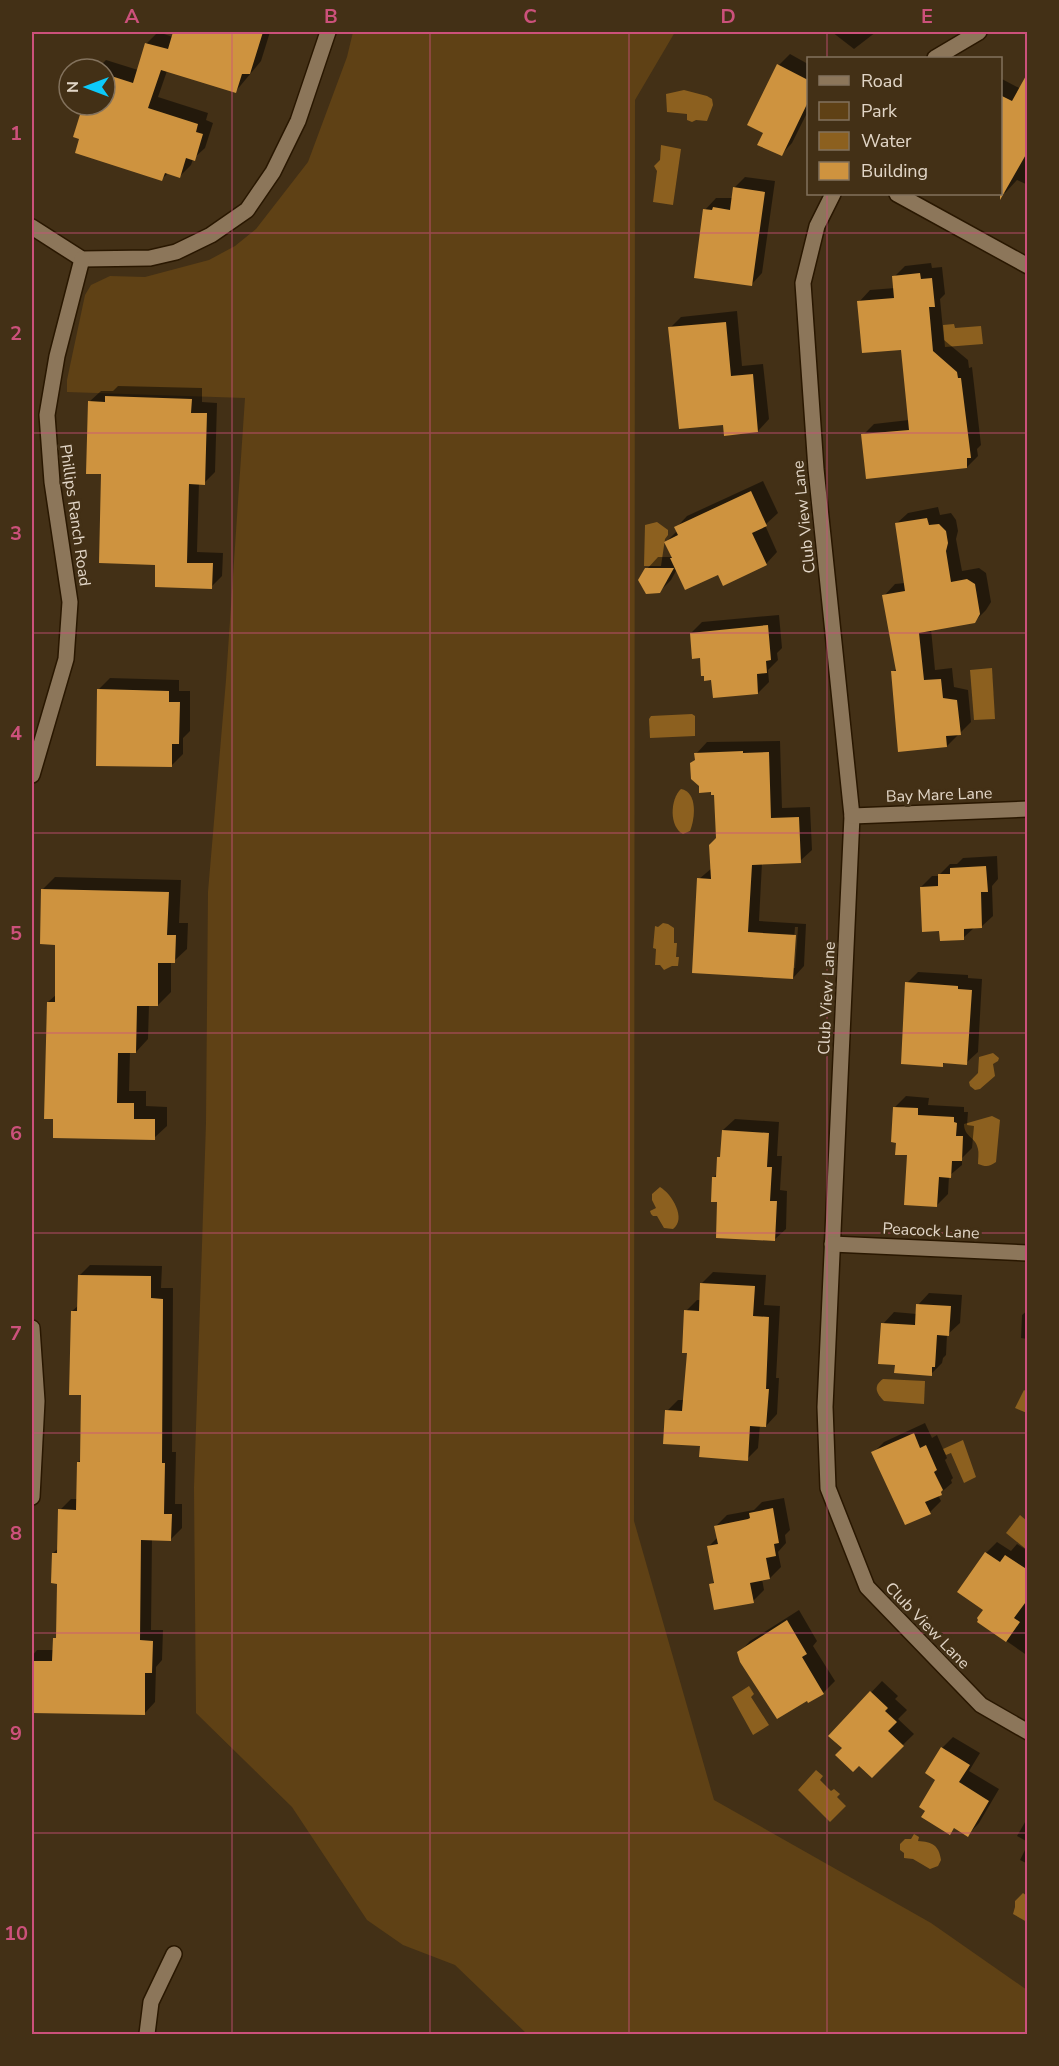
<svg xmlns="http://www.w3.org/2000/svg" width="1059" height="2066" font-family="'Nunito Sans',sans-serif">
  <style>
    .green { fill: #5f4115 }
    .water { fill: #8c601f }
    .shadow { fill: #0007; fill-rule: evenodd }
    .building { fill: #ce933f }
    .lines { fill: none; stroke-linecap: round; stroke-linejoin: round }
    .street-casing { stroke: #291700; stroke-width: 18 }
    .street { stroke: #8c765a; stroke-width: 15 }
    .grid { fill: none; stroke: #cc517b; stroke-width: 1.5; stroke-opacity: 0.55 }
    .labels { text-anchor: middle; stroke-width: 6; stroke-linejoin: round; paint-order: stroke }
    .street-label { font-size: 16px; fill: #e2d6c7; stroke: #433016 }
    .neatline { fill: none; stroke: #cc517b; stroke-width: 2 }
    .grid-label { font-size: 20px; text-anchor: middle; font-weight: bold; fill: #cc517b }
  </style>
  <rect width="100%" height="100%" fill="#433016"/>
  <path class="green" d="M353 32H675L635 100 634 1521 714 1800 931 1923 1027 1990V2034H527L455 1965 403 1945 367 1920 292 1807 196 1713 194 1488 206 1123 208 892 226 680 245 398 67 392V380L85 295 91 285 110 276 145 277 209 260 235 246 256 229 308 162 347 57Z"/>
  <g class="water">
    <path d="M684 90 707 96 712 99 713 105 707 121 696 120 692 122 687 120V114L667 112 666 94Z"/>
    <path d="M661 145 681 149 673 205 653 202 657 171 654 166 660 160Z"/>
    <path d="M954 324 955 328 981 326 983 344 945 347 943 325Z"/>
    <path d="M657 522 668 530V535L665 539 661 566H644L645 525Z"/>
    <path d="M992 668 995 719 974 720 970 670Z"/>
    <path d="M692 714 695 716V736L650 738 649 719 651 716Z"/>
    <path d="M681 789C698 792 695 819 690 831L683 834C669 827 670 799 681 789Z"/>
    <path d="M663 923 668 924 674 928V943H677L676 957H679L678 966H672L664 970 660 965H655L656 949 653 948 655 926 658 927Z"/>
    <path d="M993 1053 999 1058 998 1061 993 1064 995 1076 980 1089 975 1090 970 1086 969 1082 978 1073 979 1057Z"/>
    <path d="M992 1116 1000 1120 996 1162C989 1167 986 1167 978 1164 978 1159 979 1153 978 1149 976 1137 964 1137 964 1124Z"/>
    <path d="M660 1187C672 1194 687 1219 673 1229L664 1228 657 1216H653L651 1214 650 1211 656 1208 652 1200V1194Z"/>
    <path d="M883 1379 925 1381 924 1404 884 1401C876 1393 873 1386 883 1379Z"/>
    <path d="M1024 1390 1027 1392V1413L1015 1408Z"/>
    <path d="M963 1440 976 1477 964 1483 951 1453 946 1455 943 1449Z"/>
    <path d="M1020 1515 1027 1521V1550L1006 1533Z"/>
    <path d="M749 1686 754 1694 751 1697 769 1725 753 1735 732 1697Z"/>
    <path d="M816 1770 823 1776 820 1780 831 1791 834 1789 840 1794 837 1797 846 1806 830 1822 798 1790Z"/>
    <path d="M914 1834 919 1837 918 1841C932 1842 939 1845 941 1860L938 1866 930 1869 913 1859 904 1858V1853L900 1850V1844L905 1839H911Z"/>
    <path d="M1023 1893 1027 1896V1922L1013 1914 1015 1907V1901Z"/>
  </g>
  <g class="shadow">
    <path d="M158 32 173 37 178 32H270L261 61 236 91 167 71 158 97 208 113 206 120 213 123 205 148 193 159 191 165 179 177 168 173 161 180 81 138 84 105H105V69H97L106 60 138 70 146 44Z"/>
    <path d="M832 32H876L854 49Z"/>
    <path d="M790 54 808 64V111L792 143 781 155 765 132 779 65Z"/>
    <path d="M1000 78 1023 90 1028 85V185L1017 180 1005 193 1000 190Z"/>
    <path d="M745 177 775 181 762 273 751 285 705 210 716 198H733L734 188Z"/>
    <path d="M931 263 932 268 942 267 945 294 940 299 944 340 968 360 969 368 972 367 981 445 977 449 978 456 967 467 863 435 874 424 909 420 902 348 859 302 870 290 895 288 894 277 905 266Z"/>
    <path d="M737 311 742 366 763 364 769 419 758 431 724 423 670 328 681 317Z"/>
    <path d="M118 386 202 388V402L217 403 215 472 204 483H199L197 552 223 553 222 576 211 587 157 563 102 472 89 402 101 391H113Z"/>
    <path d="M763 481 778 513 765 525 777 552 766 564 719 573 677 569 671 580 659 592 647 569 658 557H673L666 542 678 530 676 528 687 516Z"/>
    <path d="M938 507 940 515 951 513 956 520 958 531 956 539 962 571 979 568 986 573 991 602 986 610 975 621 931 629 935 670 952 668 954 687 968 690 971 722 947 746 893 672 897 668 884 596 895 584 905 583 896 524 908 513Z"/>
    <path d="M779 615 782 648 777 653 778 660 768 670 769 682 758 693 712 679 691 633 702 622Z"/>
    <path d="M110 678 179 680V691H190V731L183 738V754L171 766 99 689Z"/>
    <path d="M780 741 782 808 810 807 812 850 800 861 762 863 759 921 806 924 804 966 793 978 693 972 699 879 712 868 717 838 716 793 696 760V754L707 742ZM795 927H798L795 968H792Z"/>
    <path d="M997 856 998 879 992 886 993 916 981 927H975L963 938 941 930 921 887 932 876H938L950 864H957L963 858Z"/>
    <path d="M55 877 181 880 179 923H188L187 949 174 961H171V992L158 1005H149L148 1039 136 1052H130L129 1091H146V1106L167 1107V1126L154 1138 54 1137 48 1002 57 994V943L42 890Z"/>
    <path d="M1028 884V933L1025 887Z"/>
    <path d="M918 972 968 975V978L982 979 978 1052 966 1063 945 1062 942 1065 907 983Z"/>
    <path d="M906 1096 929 1098 928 1105 964 1107V1112H968L967 1125 974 1126 972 1148 962 1158V1165L949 1176 948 1194 937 1205 909 1154 894 1108Z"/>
    <path d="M735 1119 779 1122 777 1156H782L780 1190 787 1191 786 1229 774 1240 719 1201 713 1178 718 1173 719 1158 722 1155 723 1130Z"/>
    <path d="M90 1265 162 1266 161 1288H173L172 1452H176L175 1504H182V1528L171 1539H152L151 1630H163L162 1660 156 1667 155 1702 144 1714 32 1711V1656L37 1650H54L55 1639 58 1636 59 1582 53 1553 59 1548 60 1510 71 1499H78V1462L82 1459V1394L72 1311 79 1305V1276Z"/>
    <path d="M713 1272 766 1275 764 1305 780 1306 776 1378H779L777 1414 766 1426 760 1425 758 1448 747 1459 701 1445 667 1411 678 1400H685L688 1352 686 1311 697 1300H701L702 1283Z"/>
    <path d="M929 1293 962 1295 960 1323 947 1335 946 1355 943 1358 942 1363 931 1374 896 1364 883 1324 894 1312 917 1314 918 1305Z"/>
    <path d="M1028 1310V1375L1025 1374 1027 1339 1021 1338 1022 1315Z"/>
    <path d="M925 1423 932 1438 937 1435 947 1458 945 1460 953 1478 951 1480 952 1483 938 1495 941 1501 930 1512 873 1453 884 1442Z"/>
    <path d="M784 1498 790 1530 785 1535 786 1543 778 1552 781 1567 770 1578 762 1579 764 1590 753 1601 711 1585 715 1580 708 1547 718 1537 716 1526 727 1515 754 1510 762 1502Z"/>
    <path d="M997 1542 1011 1551 1017 1544 1028 1551V1656L979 1622 985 1609 959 1591 986 1553Z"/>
    <path d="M799 1610 817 1641 813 1646 835 1681 824 1692 809 1701 739 1653 750 1641Z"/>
    <path d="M882 1681 898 1696 895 1699 907 1710 898 1719 914 1734 872 1775 830 1736Z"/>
    <path d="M953 1737 980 1753 969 1771 999 1789 979 1823 968 1835 955 1827 950 1833 938 1779 942 1748Z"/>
    <path d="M1028 1817V1842L1017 1836Z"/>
    <path d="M1028 1844V1864L1020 1860Z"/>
  </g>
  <g class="building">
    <path d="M173 32H263L250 74H242L236 93 161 70 148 108 198 124 196 132 203 134 195 161 186 158 180 178 165 173 162 181 75 153 79 139 73 137 83 105H105V74L133 83 145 43 168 49Z"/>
    <path d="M777 64 808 80V102L782 156 757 145 763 133 747 125Z"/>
    <path d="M1028 72V151L1000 200V95L1012 101Z"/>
    <path d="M733 187 765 192 752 286 694 278 703 209 712 210 713 207 730 210Z"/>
    <path d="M920 273 921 279 932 278 935 307H929L933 351 957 372 958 378H961L971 458H967V468L866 479 861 434 909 430 901 350 862 353 857 301 894 298 892 276Z"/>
    <path d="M726 322 731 376 753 374 758 432 724 436 723 425 679 429 668 327Z"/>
    <path d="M105 396 192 399 191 413H207L205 485 189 484 187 563H213L212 589 155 587V565L99 563 101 474H86L88 401 105 402Z"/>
    <path d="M751 491 767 526 752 533 767 565 723 586 718 575 685 590 670 558H672L664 542 678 535 674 527Z"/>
    <path d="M927 518 929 525 939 524 946 531 948 543 946 551 951 582 967 579 975 584 980 614 975 623 919 633 924 680 941 679 943 698 957 700 961 735 946 736 947 747 898 752 891 671H896L882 595 905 591 895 523Z"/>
    <path d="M645 568H674L660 593 646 594 638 580Z"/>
    <path d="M768 625 771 660 766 661 767 673 757 674 758 694 713 698 711 680 704 681V676H701L700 658 692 659 690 633Z"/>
    <path d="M97 689 169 691V702H180L179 744H172V767L96 766Z"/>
    <path d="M743 751V753L769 752 771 818 799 817 801 863 752 865 748 932 796 935 793 979 692 973 697 878 711 879 709 845 716 838 714 795H711V792L699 793V786L691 779 690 763 695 760 694 753Z"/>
    <path d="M986 866 988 892H981L982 928 964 929V940L940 941 939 931 922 932 920 887 938 886V874H950V868Z"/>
    <path d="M41 889 169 892 167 935H176L175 963H158V1006H137L136 1053H118L117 1103H134V1119H155V1140L53 1138V1119H44L47 1002H55V945L40 944Z"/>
    <path d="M905 982 958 986V989L972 990 967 1065 943 1063V1067L901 1064Z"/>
    <path d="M893 1107 918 1108V1115L954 1117V1122L957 1123 956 1136H963L962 1161H952L951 1178 939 1177 937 1207 904 1205 907 1155H895L896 1143 891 1142Z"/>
    <path d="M722 1130 769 1133 767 1167H772L770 1201H777L775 1241 716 1238 717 1202H711L712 1177H716L717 1157H720Z"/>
    <path d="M78 1275 151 1276V1298L163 1299 162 1463H165L164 1514H172L171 1541 141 1540 140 1640 153 1641 152 1673H145V1715L32 1713V1661H52L53 1638H56L57 1584 51 1583 52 1553H57L58 1509 76 1510 77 1462H80L81 1395H69L71 1311H77Z"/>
    <path d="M700 1283 755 1286 753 1316 769 1317 766 1389H769L766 1427 750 1426 748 1461 699 1457 700 1446 663 1444 665 1410 682 1411 687 1353H682L684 1310 699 1311Z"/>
    <path d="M916 1304 951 1306 949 1336 937 1335 935 1367H932V1376L894 1373 895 1365 878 1364 881 1323 915 1325Z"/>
    <path d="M914 1433 920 1448 926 1445 937 1470 934 1472 943 1490 941 1492 942 1495 925 1502 931 1514 905 1525 871 1452Z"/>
    <path d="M773 1508 779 1543 774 1544 776 1556 766 1558 770 1579 750 1583 754 1603 714 1610 709 1584 714 1583 707 1546 718 1544 714 1526 748 1519 750 1518 749 1513Z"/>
    <path d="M985 1552 1000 1562 1005 1555 1028 1570V1599L1014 1618 1020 1622 1006 1642 977 1622 978 1620 977 1618 983 1610 957 1592Z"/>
    <path d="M787 1620 807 1654 802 1657 824 1694 808 1703 807 1701 777 1719 740 1662 737 1652Z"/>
    <path d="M870 1691 888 1708 885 1711 897 1722 888 1731 904 1746 872 1778 859 1766 853 1772 835 1755 842 1748 828 1736Z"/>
    <path d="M941 1747 970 1765 959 1782 989 1801 968 1837 954 1828 950 1835 921 1817 925 1811 919 1807 935 1780 925 1773Z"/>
  </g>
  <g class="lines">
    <defs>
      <g id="street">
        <path d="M935 58 979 32"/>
        <path d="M833 194 817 226 803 283 816 469 852 816 825 1407 828 1488 867 1587 981 1705 1028 1732"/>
        <path d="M897 194 1028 266"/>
        <path d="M32 227 82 259 150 258 176 252 211 235 247 210 273 172 298 121 328 32"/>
        <path d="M32 775 66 659 70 602 52 482 47 415 57 356 82 259"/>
        <path d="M852 816 1028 809"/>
        <path d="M832 1244 1028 1253"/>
        <path d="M32 1328 37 1401 32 1497"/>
        <path d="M147 2034 151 2002 174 1954"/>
      </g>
    </defs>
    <use href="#street" class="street-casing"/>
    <use href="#street" class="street"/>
  </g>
  <path class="grid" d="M232 32V2034M430 32V2034M629 32V2034M827 32V58M827 194V2034M32 233H1028M32 433H1028M32 633H1028M32 833H1028M32 1033H1028M32 1233H1028M32 1433H1028M32 1633H1028M32 1833H1028"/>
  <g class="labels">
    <g class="street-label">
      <text transform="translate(76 515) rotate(82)" y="6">Phillips Ranch Road</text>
      <text transform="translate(803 517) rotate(-96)" y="6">Club View Lane</text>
      <text transform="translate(939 794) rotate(-2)" y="6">Bay Mare Lane</text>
      <text transform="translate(826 998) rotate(-87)" y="6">Club View Lane</text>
      <text transform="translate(931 1230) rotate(3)" y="6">Peacock Lane</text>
      <text transform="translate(928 1625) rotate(46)" y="6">Club View Lane</text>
    </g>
  </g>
  <rect width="1059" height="2066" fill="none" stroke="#433016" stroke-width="66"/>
  <rect x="807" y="57" width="195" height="138" fill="#433016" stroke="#83725d" stroke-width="1.5"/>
  <rect x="819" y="76" width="30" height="9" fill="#8c765a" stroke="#83725d" stroke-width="1.5"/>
  <text x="861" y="87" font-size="18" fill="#e2d6c7">Road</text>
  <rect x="819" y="102" width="30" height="18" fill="#5f4115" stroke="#83725d" stroke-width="1.5"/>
  <text x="861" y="117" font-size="18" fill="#e2d6c7">Park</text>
  <rect x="819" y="132" width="30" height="18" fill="#8c601f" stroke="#83725d" stroke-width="1.5"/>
  <text x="861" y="147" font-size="18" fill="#e2d6c7">Water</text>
  <rect x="819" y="162" width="30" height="18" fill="#ce933f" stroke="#83725d" stroke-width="1.5"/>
  <text x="861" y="177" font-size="18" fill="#e2d6c7">Building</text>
  <g transform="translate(87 87) rotate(270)"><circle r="28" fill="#433016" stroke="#83725d" stroke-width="1.5"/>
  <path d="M0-4.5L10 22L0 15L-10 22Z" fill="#0dcafa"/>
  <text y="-9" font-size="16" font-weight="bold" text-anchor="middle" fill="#e2d6c7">N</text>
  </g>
  <rect x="33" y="33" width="993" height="2000" class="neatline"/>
  <g class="grid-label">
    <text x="132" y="23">A</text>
    <text x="331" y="23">B</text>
    <text x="530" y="23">C</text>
    <text x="728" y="23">D</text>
    <text x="927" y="23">E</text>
    <text x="16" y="140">1</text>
    <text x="16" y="340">2</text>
    <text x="16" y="540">3</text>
    <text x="16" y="740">4</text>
    <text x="16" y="940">5</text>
    <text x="16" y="1140">6</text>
    <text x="16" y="1340">7</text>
    <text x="16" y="1540">8</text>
    <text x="16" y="1740">9</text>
    <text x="16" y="1940">10</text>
  </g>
</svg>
